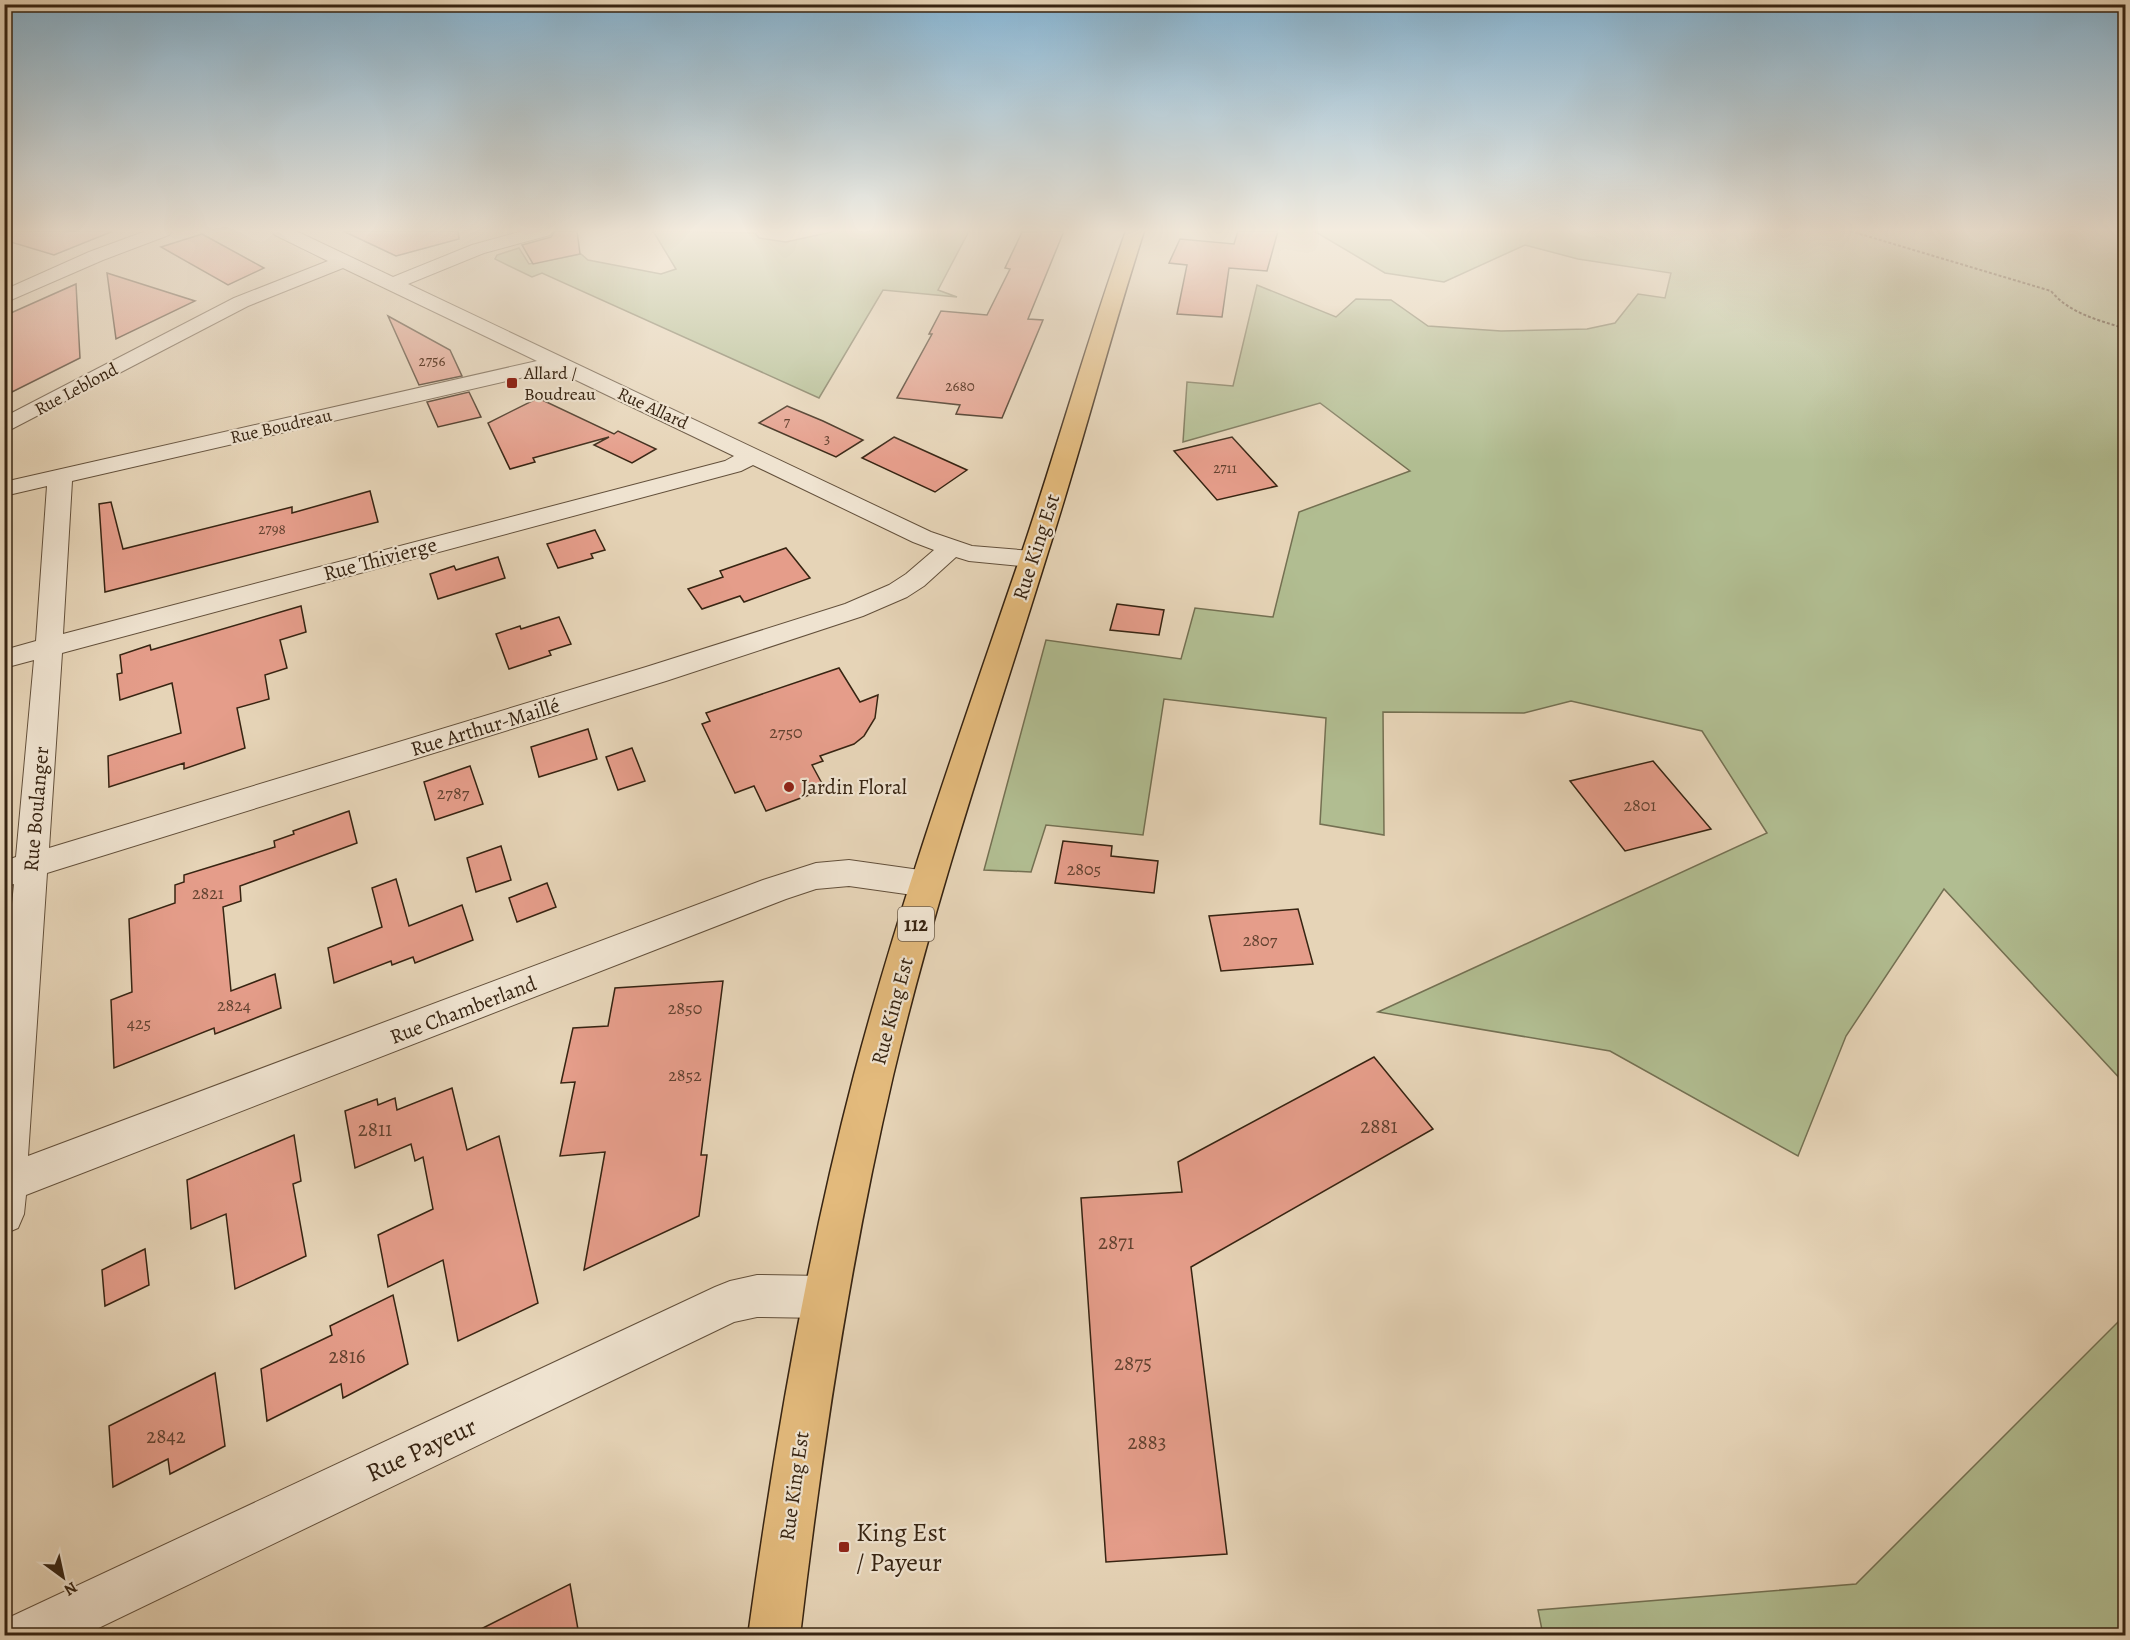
<svg xmlns="http://www.w3.org/2000/svg" width="2130" height="1640" font-family="Alegreya,serif">
  <style>
    .green { fill: #b1bd91; stroke: #747052; stroke-width: 1.5 }
    .building { fill: #e59d8a; stroke: #372412; stroke-width: 1.5 }
    .lines { fill: none; stroke-linecap: round; stroke-linejoin: round }
    .street-casing { stroke: #63503b; stroke-width: 2 }
    .primary-casing { stroke: #372412; stroke-width: 3 }
    .path { stroke: #372412; stroke-width: 2; stroke-dasharray: 3 2; stroke-linecap: butt }
    .street { fill: #efe3d0; fill-rule: evenodd }
    .primary { fill: #e3ba7c; fill-rule: evenodd }
    .poi-dot { fill: #8f2418; stroke: #efe3d0; stroke-width: 2 }
    .labels { text-anchor: middle; stroke-width: 4.5; stroke-linejoin: round; paint-order: stroke }
    .far-number-label { font-size: 15px; fill: #624230 }
    .far-poi-label { font-size: 18px; fill: #372412; stroke: #efe3d0; text-anchor: start }
    .far-street-label { font-size: 18px; fill: #372412; stroke: #efe3d0 }
    .number-label { font-size: 18px; fill: #624230 }
    .shield { fill: #efe3d0; stroke: #6e5d4b; stroke-width: 1.5 }
    .shield-label { font-size: 20px; font-weight: bold; fill: #372412 }
    .street-label { font-size: 21px; fill: #372412; stroke: #efe3d0 }
    .poi-label { font-size: 21px; fill: #372412; stroke: #efe3d0; text-anchor: start }
    .near-number-label { font-size: 21px; fill: #624230 }
    .near-street-label { font-size: 26px; fill: #372412; stroke: #efe3d0 }
    .near-poi-label { font-size: 26px; fill: #372412; stroke: #efe3d0; text-anchor: start }
  </style>
  <rect width="100%" height="100%" fill="#e6d4b7"/>
  <filter id="stains"><feTurbulence type="fractalNoise" baseFrequency=".00333" numOctaves="4"/><feColorMatrix values="0 0 0 0 .2 0 0 0 0 .09 0 0 0 0 .02 0 0 0 .5 -.17"/></filter>
  <radialGradient id="worn" r=".72"><stop offset=".6" stop-color="#630" stop-opacity="0"/><stop offset="1" stop-color="#630" stop-opacity=".3"/></radialGradient>
  <g class="green">
    <path d="M653 231 755 233 759 238 786 242 836 231H969L938 290 957 297 883 290 819 398 542 273 532 277 495 259 497 255 519 248 529 264 581 254 588 260 661 274 676 269Z"/>
    <path d="M1314 231H2125V1084L1944 889 1846 1036 1798 1156 1610 1051 1378 1012 1767 833 1702 731 1571 701 1524 713 1383 712 1384 835 1320 824 1326 718 1164 699 1143 835 1046 825 1031 872 984 870 1046 640 1181 659 1195 608 1273 617 1299 512 1410 471 1320 403 1183 442 1187 382 1233 386 1257 285 1336 317 1356 299 1391 300 1428 326 1501 331 1587 329 1615 323 1638 294 1665 298 1671 273 1578 259 1525 245 1444 282 1385 273Z"/>
    <path d="M2125 1315V1635H1543L1538 1610 1856 1584Z"/>
  </g>
  <g class="building">
    <path d="M4 231H110L111 232 54 255 4 240Z"/>
    <path d="M343 231H458L459 239 396 256Z"/>
    <path d="M555 231H577L580 254 533 264 522 245 551 237Z"/>
    <path d="M1064 231 1028 319 1043 320 1002 418 956 414 960 405 897 398 932 334H929L941 311 987 315 1010 269 1005 268 1022 232Z"/>
    <path d="M1238 231H1278L1267 271 1229 268 1222 317 1177 314 1187 265 1169 263 1180 239 1234 244Z"/>
    <path d="M202 234 264 268 228 285 161 247Z"/>
    <path d="M107 273 195 301 116 339Z"/>
    <path d="M76 284 80 358 4 396V316Z"/>
    <path d="M388 316 450 350 462 376 419 385Z"/>
    <path d="M469 392 481 417 438 427 427 402Z"/>
    <path d="M538 398 614 434 618 431 656 449 632 463 594 445 609 437 533 458 535 462 510 469 488 423Z"/>
    <path d="M787 406 823 421 863 440 836 457 759 423Z"/>
    <path d="M894 437 967 470 935 492 862 458Z"/>
    <path d="M1232 437 1277 486 1217 500 1174 451Z"/>
    <path d="M370 491 378 522 105 592 99 504 111 502 123 549 292 507V513Z"/>
    <path d="M595 530 605 550 591 554 593 558 558 568 547 544Z"/>
    <path d="M786 548 810 578 744 602 740 596 702 609 688 589 723 577 720 571Z"/>
    <path d="M498 557 505 578 438 599 430 574 454 566 456 570Z"/>
    <path d="M1117 604 1164 610 1159 635 1110 630Z"/>
    <path d="M301 606 306 632 280 640 287 668 265 675 269 699 237 708 245 748 184 769V763L109 787 108 756 181 733 172 683 120 700 117 674 122 673 120 655 150 645 151 650Z"/>
    <path d="M559 617 571 644 549 651 551 655 509 669 496 634 520 626 521 629Z"/>
    <path d="M839 668 860 702 878 695 875 718 864 736 854 744 820 756 823 761 812 765 825 789 766 811 754 786 735 793 702 724 710 721 706 713Z"/>
    <path d="M588 729 597 759 539 777 531 747Z"/>
    <path d="M632 748 645 781 618 790 606 757Z"/>
    <path d="M1653 761 1711 829 1625 851 1570 781Z"/>
    <path d="M470 766 483 804 435 820 424 782Z"/>
    <path d="M349 811 357 843 240 886 241 901 223 907 231 991 275 974 281 1008 215 1034 214 1028 114 1068 111 1000 132 992 129 919 175 903V885L184 882V875L275 847 274 841 294 834 293 831Z"/>
    <path d="M1063 841 1112 846 1111 856 1158 861 1154 893 1055 883Z"/>
    <path d="M501 846 511 880 476 892 467 858Z"/>
    <path d="M396 879 409 926 462 905 473 940 415 963 413 957 392 965 391 961 334 983 328 948 382 927 372 888Z"/>
    <path d="M547 883 556 907 517 922 509 898Z"/>
    <path d="M1298 909 1313 964 1221 971 1209 916Z"/>
    <path d="M723 981 701 1155H707L699 1216 584 1270 605 1152 560 1156 575 1082 561 1083 573 1028 608 1026 615 988Z"/>
    <path d="M1374 1057 1433 1129 1191 1267 1227 1554 1106 1562 1081 1198 1182 1192 1178 1162Z"/>
    <path d="M452 1088 467 1150 499 1136 538 1303 458 1341 443 1260 388 1287 378 1235 433 1209 423 1157 415 1161 411 1144 355 1168 345 1111 377 1099 378 1105 395 1098 397 1110Z"/>
    <path d="M294 1135 301 1181 293 1184 306 1256 235 1289 226 1214 191 1229 187 1180Z"/>
    <path d="M145 1249 149 1285 105 1306 102 1270Z"/>
    <path d="M393 1295 408 1364 343 1398 341 1384 267 1421 261 1369 332 1335 330 1326Z"/>
    <path d="M215 1373 225 1446 170 1474 168 1459 113 1487 109 1426Z"/>
    <path d="M570 1584 579 1635H469Z"/>
  </g>
  <g class="lines">
    <defs>
      <g id="street">
        <path d="M146 231H172L169 235 103 260 4 303V290L89 252Z"/>
        <path d="M272 231H296L393 277 472 245 523 231H553L550 235 484 253 408 284 931 532 972 546 1032 551 1041 554 1045 559 1041 564 1032 567 969 561 956 557 924 586 907 597 863 616 666 681 47 873 28 1156 763 880 816 863 849 860 927 871 939 875 943 884 939 893 927 897 849 886 816 889 786 899 26 1195 24 1214 18 1228 4 1234V985L14 884 4 887V861L16 857 34 660 4 668V650L36 641 47 486 4 496V482L537 361 343 268 248 306 4 433V417L234 298 328 261 275 235ZM555 370 734 456 725 461 63 634 72 481ZM753 465 913 542 934 550 906 574 889 585 845 604 646 667 49 848 62 653 741 471Z"/>
        <path d="M757 1275 824 1276 839 1282 845 1297 839 1312 824 1318 757 1317 734 1322 82 1636H4L8 1618 715 1287 730 1281Z"/>
      </g>
      <path id="primary" d="M1126 231H1144C1110 337 1082 446 1048 552 994 726 935 898 893 1076 850 1260 822 1447 800 1636H748C774 1447 806 1259 854 1075 901 897 963 725 1022 552 1058 445 1088 337 1126 231Z"/>
    </defs>
    <use href="#street" class="street-casing"/>
    <use href="#primary" class="primary-casing"/>
    <path class="path" d="M1850 231 2051 291C2070 314 2099 320 2126 329"/>
    <use href="#street" class="street"/>
    <use href="#primary" class="primary"/>
  </g>
  <linearGradient id="sky" x2="0" y2="1"><stop stop-color="#87b5d3"/><stop offset="0.5" stop-color="#f4ecdf"/><stop offset="1" stop-color="#f4ecdf" stop-opacity="0"/></linearGradient>
  <rect width="2130" height="461" fill="url(#sky)"/>
  <g class="poi-dot">
    <rect x="506" y="377" width="12" height="12" rx="3"/>
    <circle cx="789" cy="787" r="6"/>
    <rect x="838" y="1541" width="12" height="12" rx="3"/>
  </g>
  <g class="labels">
    <g class="far-number-label">
      <text x="432" y="366">2756</text>
      <text x="960" y="391">2680</text>
      <text x="787" y="427">7</text>
      <text x="827" y="444">3</text>
      <text x="1225" y="473">2711</text>
      <text x="272" y="534">2798</text>
    </g>
    <g class="far-poi-label">
      <text x="524" y="379">Allard /<tspan x="524" dy="21">Boudreau</tspan></text>
    </g>
    <g class="far-street-label">
      <text transform="translate(76 389) rotate(-28)" y="6">Rue Leblond</text>
      <text transform="translate(653 408) rotate(25)" y="6">Rue Allard</text>
      <text transform="translate(281 426) rotate(-13)" y="6">Rue Boudreau</text>
    </g>
    <g class="number-label">
      <text x="786" y="738">2750</text>
      <text x="453" y="799">2787</text>
      <text x="1640" y="811">2801</text>
      <text x="1084" y="875">2805</text>
      <text x="208" y="899">2821</text>
      <text x="1260" y="946">2807</text>
      <text x="234" y="1011">2824</text>
      <text x="685" y="1014">2850</text>
      <text x="139" y="1029">425</text>
      <text x="685" y="1081">2852</text>
    </g>
    <rect class="shield" x="898" y="907" width="36" height="34" rx="4.5"/>
    <g class="shield-label">
      <text x="916" y="931">112</text>
    </g>
    <g class="street-label">
      <text transform="translate(1036 547) rotate(-72)" y="7">Rue King Est</text>
      <text transform="translate(380 559) rotate(-15)" y="7">Rue Thivierge</text>
      <text transform="translate(485 727) rotate(-17)" y="7">Rue Arthur-Maillé</text>
      <text transform="translate(36 809) rotate(-85)" y="7">Rue Boulanger</text>
      <text transform="translate(463 1010) rotate(-21)" y="7">Rue Chamberland</text>
      <text transform="translate(892 1011) rotate(-75)" y="7">Rue King Est</text>
      <text transform="translate(794 1486) rotate(-82)" y="7">Rue King Est</text>
    </g>
    <g class="poi-label">
      <text x="801" y="794">Jardin Floral</text>
    </g>
    <g class="near-number-label">
      <text x="1379" y="1133">2881</text>
      <text x="375" y="1136">2811</text>
      <text x="1116" y="1249">2871</text>
      <text x="347" y="1363">2816</text>
      <text x="1133" y="1370">2875</text>
      <text x="166" y="1443">2842</text>
      <text x="1147" y="1449">2883</text>
    </g>
    <g class="near-street-label">
      <text transform="translate(421 1449) rotate(-25)" y="9">Rue Payeur</text>
    </g>
    <g class="near-poi-label">
      <text x="856" y="1541">King Est<tspan x="856" dy="30">/ Payeur</tspan></text>
    </g>
  </g>
  <rect width="2130" height="1640" fill="none" stroke="#e6d4b7" stroke-width="24"/>
  <rect x="6" y="6" width="2118" height="1628" fill="none" stroke="#372412" stroke-width="3"/>
  <rect x="12" y="12" width="2106" height="1616" fill="none" stroke="#372412" stroke-width="1.5"/>
  <g transform="translate(63 1577) rotate(147)" stroke="#efe3d0" stroke-width="4.5" paint-order="stroke">
  <path d="M0-4.5L10 22L0 15L-10 22Z" fill="#372412"/>
  <text y="-9" font-size="16" font-weight="bold" text-anchor="middle" fill="#372412">N</text>
  </g>
  <rect width="100%" height="100%" filter="url(#stains)"/>
  <rect width="100%" height="100%" fill="url(#worn)"/>
</svg>
